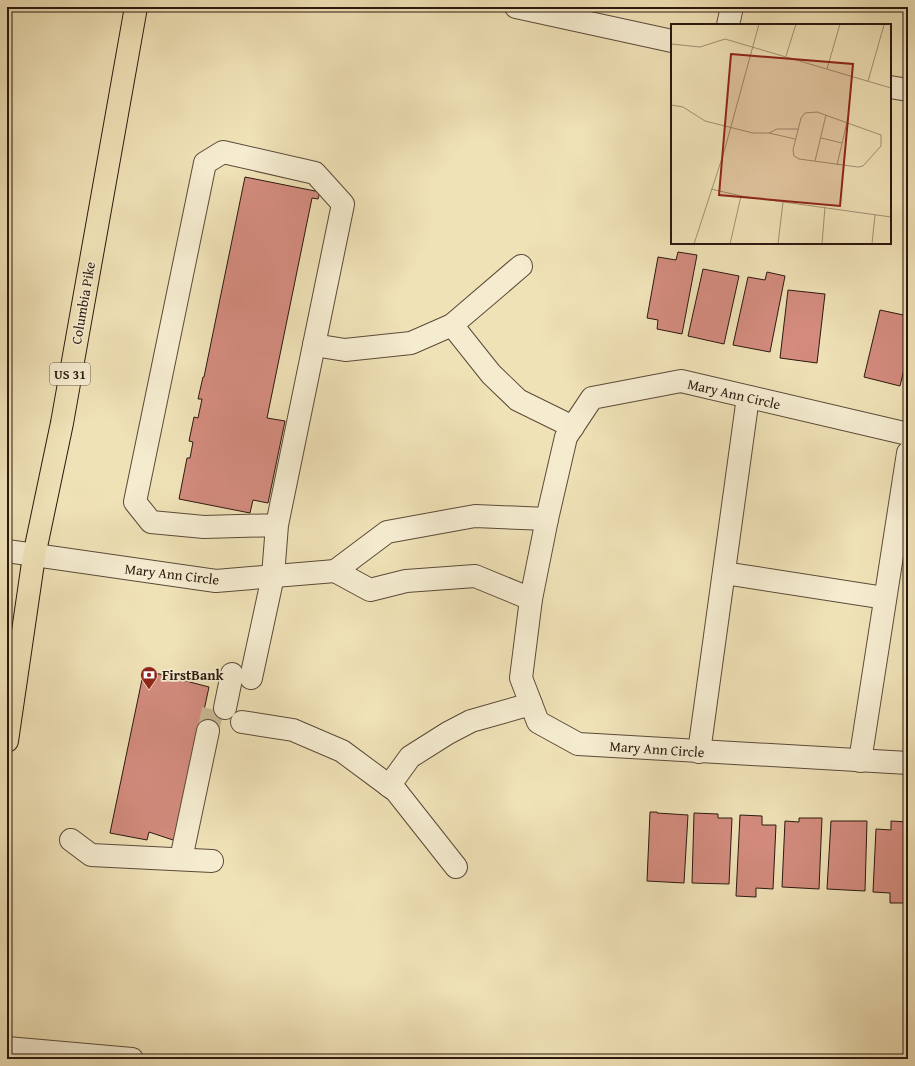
<svg xmlns="http://www.w3.org/2000/svg" width="915" height="1066" font-family="'Gentium Book Plus',serif">
  <style>
    .building { fill: #d48c7f; stroke: #2b180f }
    .lines { fill: none; stroke-linecap: round; stroke-linejoin: round }
    .minor-tunnel { stroke: #c9ba95; stroke-width: 22; stroke-dasharray: 22 11; stroke-linecap: butt }
    .minor-casing { stroke: #5c4a39; stroke-width: 24 }
    .major-casing { stroke: #2b180f; stroke-width: 24 }
    .minor { stroke: #f5ecd0; stroke-width: 22 }
    .major { stroke: #f0e2b7; stroke-width: 22 }
    .labels { text-anchor: middle; stroke-width: 3.5; stroke-linejoin: round; paint-order: stroke }
    .shield { fill: #f5ecd0; stroke: #685849; stroke-width: 1 }
    .shield-label { font-size: 13px; font-weight: bold; fill: #2b180f }
    .street-label { font-size: 14px; fill: #2b180f; stroke: #f5ecd0 }
    .poi-label { font-size: 14px; font-weight: bold; fill: #2b180f; stroke: #f5ecd0; text-anchor: start }
    .inset-road { fill: none; stroke: #a19174; stroke-width: 1 }
    .view { fill: #8f2418; fill-opacity: 0.15; stroke: #8f2418; stroke-width: 2 }
    .inset-edge { fill: none; stroke: #2b180f; stroke-width: 2 }
  </style>
  <rect width="100%" height="100%" fill="#f0e2b7"/>
  <filter id="stains"><feTurbulence type="fractalNoise" baseFrequency=".005" numOctaves="4"/><feColorMatrix values="0 0 0 0 .2 0 0 0 0 .09 0 0 0 0 .02 0 0 0 .5 -.17"/></filter>
  <radialGradient id="worn" r=".72"><stop offset=".6" stop-color="#630" stop-opacity="0"/><stop offset="1" stop-color="#630" stop-opacity=".3"/></radialGradient>
  <g class="building">
    <path d="M245 177 320 192 318 199 312 198 267 418 285 421 268 503 253 500 250 513 179 499 187 458H190L193 442 189 441 194 417 198 418 202 399H198L203 377H204Z"/>
    <path d="M678 252 697 255 682 334 657 329 658 320 647 318 658 257 676 260Z"/>
    <path d="M703 269 739 276 724 344 688 336Z"/>
    <path d="M767 272 785 276 770 352 733 345 748 277 765 280Z"/>
    <path d="M788 290 825 294 817 363 780 358Z"/>
    <path d="M880 310 908 316V353L900 386 864 377Z"/>
    <path d="M144 670 209 687 176 841 149 832 147 840 110 833Z"/>
    <path d="M650 812H657V813L688 815 684 883 647 881Z"/>
    <path d="M694 813 718 814V818H732L729 884 692 883Z"/>
    <path d="M740 815 762 816V825H776L773 889 756 888V897L736 896Z"/>
    <path d="M799 818H822L819 889 782 887 785 821 799 822Z"/>
    <path d="M831 821H867L865 891 827 889Z"/>
    <path d="M891 821 908 822V903H890V893L873 892 876 829 891 830Z"/>
  </g>
  <g class="lines">
    <path class="minor-tunnel" d="M208 731 214 705"/>
    <defs>
      <g id="minor">
        <path d="M516 7 672 41"/>
        <path d="M728 25 732 7"/>
        <path d="M890 87 908 90"/>
        <path d="M452 325 491 374 518 400 573 427"/>
        <path d="M314 345 345 350 411 343 452 325 521 266"/>
        <path d="M908 434 681 381 592 398 566 437 547 519 531 599 521 678 538 722 578 744 908 763"/>
        <path d="M7 551 216 581 335 571"/>
        <path d="M724 573 885 598"/>
        <path d="M531 599 475 576 406 581 370 590 335 571 387 532 475 516 547 519"/>
        <path d="M251 678 273 576 277 525 343 204 315 173 223 152 205 163 135 502 151 522 204 527 277 525"/>
        <path d="M225 708 232 674"/>
        <path d="M242 722 293 730 342 751 396 791 456 867"/>
        <path d="M699 752 748 397"/>
        <path d="M860 761 908 453"/>
        <path d="M389 786 410 757 448 733 471 721 531 704"/>
        <path d="M71 840 91 855 212 861"/>
        <path d="M181 859 208 731"/>
        <path d="M7 1048 132 1059"/>
      </g>
      <path id="major" d="M7 741 34 556 62 423 136 7"/>
    </defs>
    <use href="#minor" class="minor-casing"/>
    <use href="#major" class="major-casing"/>
    <use href="#minor" class="minor"/>
    <use href="#major" class="major"/>
  </g>
  <defs>
    <symbol id="bank-pin" viewBox="-11 -11 22 30"><path d="M0 17L-7.5 6A9.5 9.5 0 1 1 7.5 6Z" fill="#8f2418" stroke="#f5ecd0"/><path d="M-6-4H6V4H-6ZM0-2.3a2.3 2.3 0 1 0 0 4.6a2.3 2.3 0 1 0 0-4.6Z" fill="#fff"/></symbol>
  </defs>
  <g fill-rule="evenodd">
    <use href="#bank-pin" x="139" y="665" width="20" height="27"/>
  </g>
  <g class="labels">
    <rect class="shield" x="50" y="363" width="40" height="22" rx="3"/>
    <g class="shield-label">
      <text x="70" y="379">US 31</text>
    </g>
    <g class="street-label">
      <text transform="translate(83 303) rotate(-80)" y="5">Columbia Pike</text>
      <text transform="translate(734 394) rotate(13)" y="5">Mary Ann Circle</text>
      <text transform="translate(172 574) rotate(7)" y="5">Mary Ann Circle</text>
      <text transform="translate(657 749) rotate(4)" y="5">Mary Ann Circle</text>
    </g>
    <g class="poi-label">
      <text x="162" y="680">FirstBank</text>
    </g>
  </g>
  <g transform="translate(671 24)">
    <rect width="220" height="220" fill="#f0e2b7"/>
    <path class="inset-road" d="M0 20 29 23 54 15 220 64M115 32 125 0M156 45 169 0M197 57 213 1M0 81 12 83 34 97 82 109H98M146 88 210 111V122L192 142 187 143 128 135 123 132 122 126 130 94 134 89ZM150 114 171 119M124 115 98 109 106 105H127M144 137 155 91M166 141 176 98M40 165 70 172 220 193M23 220 53 128 88 0M59 220 70 172M107 220 112 178M151 220 154 183M201 220 204 191"/>
    <path class="view" d="M60 30 182 40 169 182 48 171Z"/>
    <rect width="220" height="220" class="inset-edge"/>
  </g>
  <rect width="915" height="1066" fill="none" stroke="#f0e2b7" stroke-width="24"/>
  <rect x="8" y="8" width="899" height="1050" fill="none" stroke="#2b180f" stroke-width="2"/>
  <rect x="12" y="12" width="891" height="1042" fill="none" stroke="#2b180f"/>
  <rect width="100%" height="100%" filter="url(#stains)"/>
  <rect width="100%" height="100%" fill="url(#worn)"/>
</svg>
